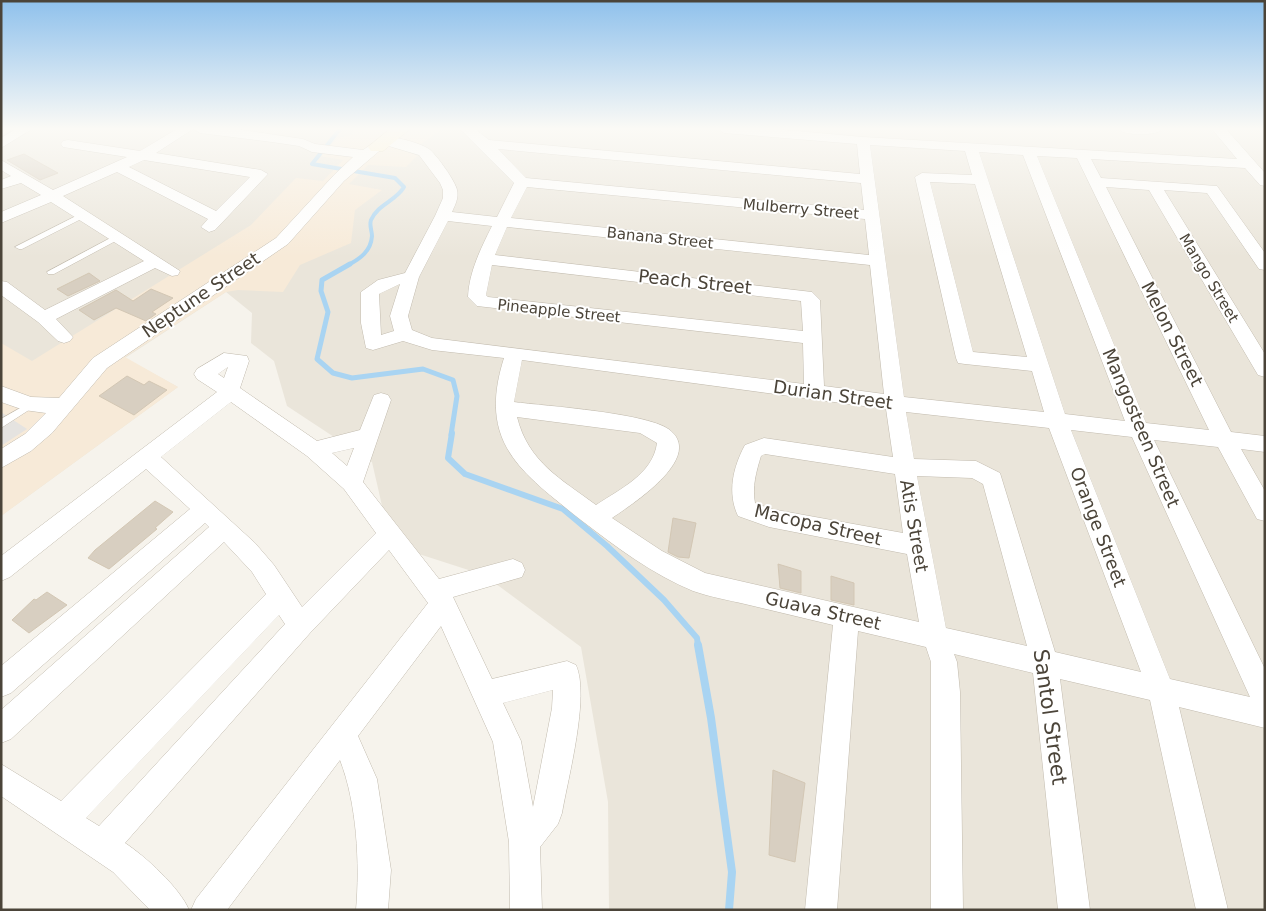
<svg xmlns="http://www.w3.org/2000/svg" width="1266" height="911" font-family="'DejaVu Sans',sans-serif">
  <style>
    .residential { fill: #eae5da }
    .commercial { fill: #f7ead8 }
    .parking { fill: #e5e3e0 }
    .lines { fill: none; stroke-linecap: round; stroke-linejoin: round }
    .stream-far3 { stroke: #a9d4f2; stroke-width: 4 }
    .stream-far2 { stroke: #a9d4f2; stroke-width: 5 }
    .stream-far1 { stroke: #a9d4f2; stroke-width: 6 }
    .stream { stroke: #a9d4f2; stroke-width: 8 }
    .building { fill: #d8cfc1; stroke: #d3c7b4 }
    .lane-casing { stroke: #c2bbae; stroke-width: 1 }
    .street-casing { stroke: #c2bbae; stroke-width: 1 }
    .secondary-casing { stroke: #d6c79b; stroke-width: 1 }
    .lane { fill: #fff; fill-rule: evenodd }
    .street { fill: #fff; fill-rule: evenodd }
    .secondary { fill: #fff3cd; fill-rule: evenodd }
    .labels { text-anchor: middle; stroke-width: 4; stroke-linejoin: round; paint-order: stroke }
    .far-street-label { font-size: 15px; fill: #4b4439; stroke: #fff }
    .street-label { font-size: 18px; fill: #4b4439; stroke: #fff }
    .near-street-label { font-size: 21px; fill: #4b4439; stroke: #fff }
  </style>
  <rect width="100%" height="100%" fill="#f6f3ec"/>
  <path class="residential" d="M1 129H1265V910H609L608 802 581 647 484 575 391 545 372 462 287 406 274 361 251 343 252 313 226 292 125 358 178 387 1 516Z"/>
  <path class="commercial" d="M354 129H442L410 152 417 156 406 167 368 165 349 184 382 190 355 210 351 243 300 265 283 292 238 290 226 292 125 357 178 387 1 516V343L32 361 251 225 296 178 323 181 343 160 319 156 338 138 352 135Z"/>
  <path class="parking" d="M1 412 27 429 1 446Z"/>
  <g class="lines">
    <path class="stream-far3" d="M340 129 312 164 395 178 404 187C396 201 378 204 371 220 369 225 372 231 372 236 371 251 360 259 348 265"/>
    <path class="stream-far2" d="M350 264 322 280 321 291 328 312 317 359 333 373 352 378 423 369 453 380 457 396 451 435"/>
    <path class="stream-far1" d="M452 433 448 458 465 474 563 509 607 546 664 600 697 638 698 646"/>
    <path class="stream" d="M698 645 711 718 732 872 729 910"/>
  </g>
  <g class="building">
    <path d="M24 154 40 163 58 173 40 180 7 160Z"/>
    <path d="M89 273 100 281 68 296 57 289Z"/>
    <path d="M151 289 173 298 152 312 156 314 146 321 116 308 94 320 79 310 116 290 133 301Z"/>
    <path d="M127 376 144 385 149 381 167 390 134 415 99 396Z"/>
    <path d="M155 501 173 512 155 528 157 529 109 569 88 558 95 550Z"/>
    <path d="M673 518 696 523 689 558 678 557 668 552Z"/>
    <path d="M778 564 801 571V593L780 588Z"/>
    <path d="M831 576 854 583V605L831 600Z"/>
    <path d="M47 592 67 605 29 633 12 620 34 599 36 600Z"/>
    <path d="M773 770 805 783 795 862 769 855Z"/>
  </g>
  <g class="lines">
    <defs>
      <g id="lane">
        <path d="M82 213 89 215 22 249H19L15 247Z"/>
        <path d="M116 235H119L123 237 54 274H48L47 272Z"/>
        <path d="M29 403 34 406 32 408 1 428V419Z"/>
      </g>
      <g id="street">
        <path d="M16 129H32L1 148V138Z"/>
        <path d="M177 129H193L156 153 261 170 268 174 215 230 209 232 201 227 208 219 117 172 63 196 180 271 178 275 172 276 155 268 56 319 73 337 70 341 64 343 58 341 38 322 1 295V281L7 282 45 310 144 261 51 202 1 223V212L41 195 21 183 1 189V180L11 176 1 170V160L53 190 127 157 63 147 61 144 63 141 68 140 140 151ZM144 160 250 177 216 211 129 167Z"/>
        <path d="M194 129H235L303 139 315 144 363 150 372 144H380L378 141 380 138C392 135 418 142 429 149 436 154 456 182 457 190 459 198 455 205 452 212L497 217 514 183 460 129H475L489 140 860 174 857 144 724 133 718 129H774L863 137 1237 159 1212 129H1226L1265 173V186L1260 185 1245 168 1091 159 1101 178 1217 186 1265 253V270L1259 269 1207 193 1164 190 1265 354V377L1258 375 1149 190 1106 187 1231 432 1265 436V452L1241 449 1265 491V521L1257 519 1218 447 1154 440 1265 669V728L1179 707 1228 910H1196L1150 700 1060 679 1090 910H1058L1033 673 954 654 957 662 960 692 963 910H931V662L926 647 858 631 837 910H805L833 625C804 618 774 611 745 604 728 600 710 597 693 591 652 574 616 547 581 520 521 472 477 443 504 358L432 350 403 341 373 350 366 348 361 323V292L378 280 405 273 435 216 443 198V190L440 183 419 155 382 144 384 147 344 181 288 244 107 368 52 433 31 451 1 468V449L25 434 46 413 24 410 1 402V386L31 397 59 398 93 358 276 238 334 175 353 157 312 152 299 146 272 142 200 133ZM870 145 965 151 972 175 922 173 915 177 956 358 958 363 965 364 1032 371 1044 412 904 397ZM498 149 861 183 864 210 526 178ZM979 152 1023 155 1125 421 1065 414ZM1037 156 1077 158 1209 430 1146 423ZM930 182 975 184 1027 357 973 352ZM527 187 865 219 869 255 511 218ZM448 221 492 226C481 248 469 272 468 297L477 306 803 343 804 384 432 338 412 330 408 316 419 277ZM507 227 870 265 884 394 824 386 820 300 812 292 495 255ZM492 265 801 301 803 331 488 297 486 295ZM400 284 390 316 394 331 381 335 379 294ZM522 360 886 409 893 457 764 438 745 445C733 467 727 493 738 516L769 527 907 554 919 622 705 573 662 551 612 518C631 505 703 459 671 431 652 413 545 406 514 402ZM906 412 1049 428 1141 672 1055 652 1000 473 976 461 914 459ZM517 417 640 433 657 443C653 474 620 489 596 505 561 479 528 462 517 417ZM1071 430 1132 437 1250 697 1170 679ZM765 454 895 474 903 533 771 509 755 503C752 487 756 472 761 456ZM917 476 972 478 983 484 1027 646 946 628Z"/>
        <path d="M1118 129H1163C1156 136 1125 136 1118 129Z"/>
        <path d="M224 353 247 356 249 361 240 388 317 441 360 430 374 395 381 393 388 395 391 400 363 482 439 579 513 559 522 563 525 570 522 577 453 597 492 679 567 661 576 665C590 696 568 778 562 813L558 824 540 847 542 910H510L509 842 493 742 441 626 358 736 377 779 391 870 388 910H356C360 863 357 804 340 760L227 910H191L196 899 428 603 389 550 310 633 125 843C145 856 180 888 189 910H150L113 872 1 796V764L61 801 266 594 252 572 224 542 11 739 1 743V710L209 527 205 523 11 693 1 697V666L190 509 146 469 10 577 1 581V556L217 392 197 379 194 374 197 369ZM228 367 224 378 218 374ZM231 402 307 456 344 489 376 533 302 607 274 565 255 543 161 457ZM354 448 347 466 332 453ZM279 615 285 624 99 826 86 818ZM553 690 552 708 533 807 521 741 503 703Z"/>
      </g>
      <path id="secondary" d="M390 129H410L383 151H371L368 147Z"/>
    </defs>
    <use href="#lane" class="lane-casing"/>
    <use href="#street" class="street-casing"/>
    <use href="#secondary" class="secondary-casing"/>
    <use href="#lane" class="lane"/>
    <use href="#street" class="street"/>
    <use href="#secondary" class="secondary"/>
  </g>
  <linearGradient id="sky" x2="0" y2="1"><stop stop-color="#8fc1ec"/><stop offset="0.5" stop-color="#fbfaf6"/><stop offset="1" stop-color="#fbfaf6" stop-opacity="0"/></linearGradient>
  <rect width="1266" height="257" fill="url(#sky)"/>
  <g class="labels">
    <g class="far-street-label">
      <text transform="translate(801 209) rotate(5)" y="5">Mulberry Street</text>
      <text transform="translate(660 238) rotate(6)" y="5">Banana Street</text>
      <text transform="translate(1209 278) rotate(59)" y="5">Mango Street</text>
      <text transform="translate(559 311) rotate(6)" y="5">Pineapple Street</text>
    </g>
    <g class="street-label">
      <text transform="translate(695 282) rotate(6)" y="6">Peach Street</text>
      <text transform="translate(201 295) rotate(-34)" y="6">Neptune Street</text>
      <text transform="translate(1172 334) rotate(63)" y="6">Melon Street</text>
      <text transform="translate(833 395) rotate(8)" y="6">Durian Street</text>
      <text transform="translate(1141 428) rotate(67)" y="6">Mangosteen Street</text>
      <text transform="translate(818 525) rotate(13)" y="6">Macopa Street</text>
      <text transform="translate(914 526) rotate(80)" y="6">Atis Street</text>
      <text transform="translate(1098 527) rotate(69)" y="6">Orange Street</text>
      <text transform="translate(823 611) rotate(13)" y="6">Guava Street</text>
    </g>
    <g class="near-street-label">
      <text transform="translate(1050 717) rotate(82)" y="7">Santol Street</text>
    </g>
  </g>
  <rect width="1266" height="911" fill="none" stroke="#4b4439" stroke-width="5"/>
</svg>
